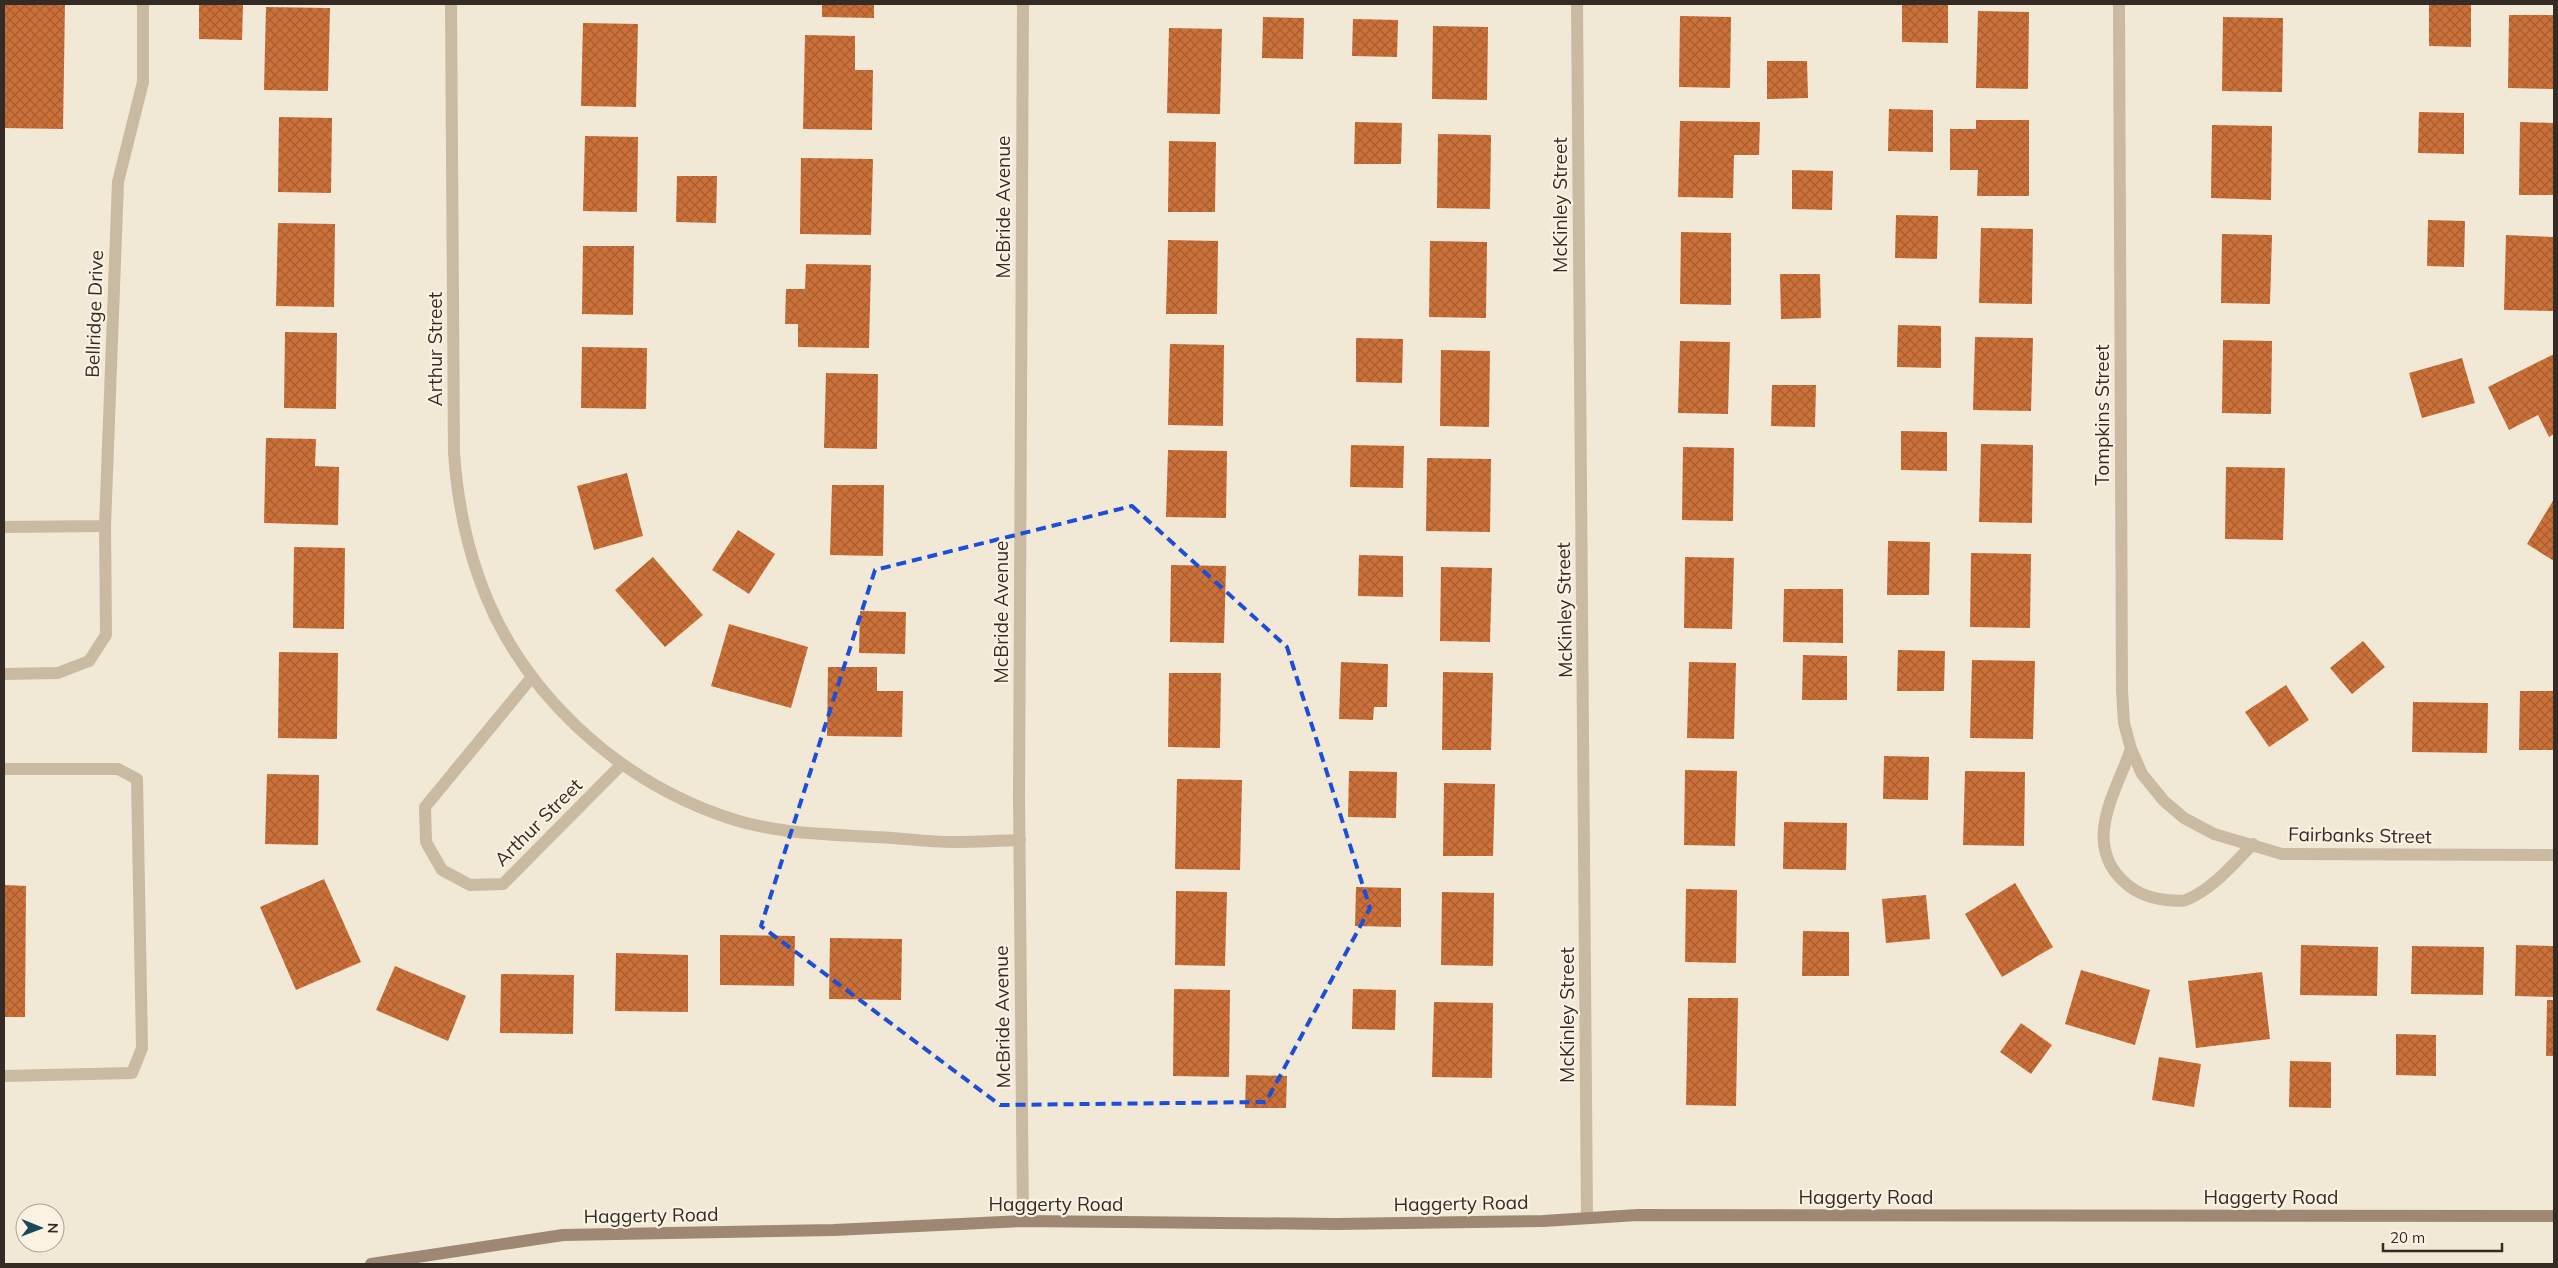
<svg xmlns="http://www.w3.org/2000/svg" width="2558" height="1268" font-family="Mulish,sans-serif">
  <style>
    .building { fill: url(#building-cross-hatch) }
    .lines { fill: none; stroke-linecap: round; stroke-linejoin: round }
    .lane { stroke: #cabaa1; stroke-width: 12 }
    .street { stroke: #cabaa1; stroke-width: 12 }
    .secondary { stroke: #9e8873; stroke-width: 12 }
    .marked { fill: none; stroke: #1d4ed8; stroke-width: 4; stroke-dasharray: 10 6; stroke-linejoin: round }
    .labels { text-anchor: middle; stroke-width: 4.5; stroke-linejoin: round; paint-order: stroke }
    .street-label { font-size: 19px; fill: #342b25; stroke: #faf2e2 }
  </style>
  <defs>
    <pattern id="building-cross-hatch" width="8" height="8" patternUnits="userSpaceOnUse" patternTransform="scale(1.25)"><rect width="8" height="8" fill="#cc7139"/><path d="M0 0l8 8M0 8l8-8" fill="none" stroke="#a65d30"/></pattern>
  </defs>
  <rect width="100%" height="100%" fill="#f2e8d6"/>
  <g class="building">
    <path d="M4 4H65L63 129 4 128Z"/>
    <path d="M199 4H243L242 40 199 39Z"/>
    <path d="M822 4H874V18L822 17Z"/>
    <path d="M1902 4H1948V43L1902 42Z"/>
    <path d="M2429 4H2471V47L2429 46Z"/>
    <path d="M266 7 330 8 328 91 264 90Z"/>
    <path d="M1978 11 2029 12 2028 89 1976 88Z"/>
    <path d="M2509 15H2554V89L2508 88Z"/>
    <path d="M1680 16 1731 17 1730 88 1679 87Z"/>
    <path d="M1263 17 1304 18 1303 59 1262 58Z"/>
    <path d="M2223 17 2283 18 2282 92 2222 91Z"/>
    <path d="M1353 19 1398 20 1397 57 1352 56Z"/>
    <path d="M583 23 638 24 636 107 581 106Z"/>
    <path d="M1433 26 1488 27 1487 100 1432 99Z"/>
    <path d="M1169 28 1222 29 1220 114 1167 113Z"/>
    <path d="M805 35 855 36V70H873L872 130 803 129Z"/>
    <path d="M1767 61H1807L1808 98 1767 99Z"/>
    <path d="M1889 109 1933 110V152L1888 151Z"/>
    <path d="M2419 112 2464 113V154L2418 153Z"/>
    <path d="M279 117 332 118 331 193 278 192Z"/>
    <path d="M1976 120H2029V196H1977L1978 170H1950V129H1976Z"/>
    <path d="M1680 121 1760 122 1759 155H1734L1733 198 1678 197Z"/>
    <path d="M1355 122 1402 123 1401 164H1354Z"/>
    <path d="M2520 122 2554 123V195H2519Z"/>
    <path d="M2212 125 2272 126 2271 200 2211 198Z"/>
    <path d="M1438 134 1491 135 1490 209 1437 208Z"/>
    <path d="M585 136 638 137 637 212 583 211Z"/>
    <path d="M1169 141 1216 142 1215 212H1168Z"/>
    <path d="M801 158 873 159 871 235 800 234Z"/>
    <path d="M1792 170 1833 171 1832 210 1792 209Z"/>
    <path d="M677 176H717L716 223 676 222Z"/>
    <path d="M1896 215 1938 216 1937 259 1895 258Z"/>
    <path d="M2428 220 2465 221 2464 267 2427 266Z"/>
    <path d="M278 223 335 224 334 307 276 306Z"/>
    <path d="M1981 228 2033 229 2032 304 1979 303Z"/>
    <path d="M1681 232 1731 233V305L1680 304Z"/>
    <path d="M2222 234 2272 235 2270 304 2221 303Z"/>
    <path d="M2506 235 2554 237 2553 311 2504 310Z"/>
    <path d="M1168 240 1218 241 1217 314H1166Z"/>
    <path d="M1430 241 1487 242 1486 318 1429 317Z"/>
    <path d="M583 246H634L633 315 582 314Z"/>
    <path d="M806 264 871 265 869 348 798 347V324H785L786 289H805Z"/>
    <path d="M1780 274H1820L1821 318 1781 319Z"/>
    <path d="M1898 325 1941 326V368L1897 367Z"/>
    <path d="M285 332 337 333 336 409 284 408Z"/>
    <path d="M1975 337 2033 338 2031 411 1973 410Z"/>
    <path d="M1356 338 1403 339 1402 383 1356 382Z"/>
    <path d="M2223 340 2272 341 2271 414 2222 413Z"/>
    <path d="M1680 341 1730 342 1728 414 1678 413Z"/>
    <path d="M1170 344 1224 345 1223 426 1168 425Z"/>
    <path d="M582 347 647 348 646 409 581 408Z"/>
    <path d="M1441 350 1490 351 1489 427 1440 426Z"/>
    <path d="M2554 354V434L2549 437 2538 415 2509 430 2488 387Z"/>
    <path d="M2462 358 2475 403 2422 418 2409 373Z"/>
    <path d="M826 373 878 374 877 449 824 448Z"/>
    <path d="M1772 385H1816L1815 427 1771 426Z"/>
    <path d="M1901 431 1947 432V471L1901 470Z"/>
    <path d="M266 438 316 439 315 466 339 467 338 525 264 523Z"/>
    <path d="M1981 444 2033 445 2032 523 1979 522Z"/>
    <path d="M1351 445 1404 446 1403 488 1350 487Z"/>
    <path d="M1683 447 1734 448 1733 521 1682 520Z"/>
    <path d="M1168 450 1227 451 1226 518 1166 517Z"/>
    <path d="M1427 458 1491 459 1490 532 1426 531Z"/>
    <path d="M2226 467 2285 468 2283 540 2225 539Z"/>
    <path d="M627 473 643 536 594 550 577 486Z"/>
    <path d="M832 485H884L883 556 830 555Z"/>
    <path d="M2554 499V561L2527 544Z"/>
    <path d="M738 530 775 554 749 594 712 570Z"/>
    <path d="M1888 541 1930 542 1929 595H1887Z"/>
    <path d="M294 547 345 548 344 629 293 628Z"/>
    <path d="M1971 553 2031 554 2030 628 1970 627Z"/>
    <path d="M1359 555 1403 556V597L1358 596Z"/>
    <path d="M653 557 703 615 665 647 615 590Z"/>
    <path d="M1685 557 1734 558 1732 629 1684 628Z"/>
    <path d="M1171 565 1226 566 1224 643 1170 642Z"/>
    <path d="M1441 567 1492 568 1490 642 1440 641Z"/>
    <path d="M1784 589H1843V643L1783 642Z"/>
    <path d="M860 611 906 612 905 654 859 653Z"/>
    <path d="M729 624 808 647 791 708 711 686Z"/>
    <path d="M2363 641 2385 667 2352 694 2330 668Z"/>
    <path d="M1898 650 1945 651 1944 691H1897Z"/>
    <path d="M279 652 338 653 337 739 278 738Z"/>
    <path d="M1803 655 1847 656V700H1802Z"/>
    <path d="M1972 660 2035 661 2033 739 1970 738Z"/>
    <path d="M1341 662 1388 664 1387 707H1374L1373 720 1339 719Z"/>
    <path d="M1689 662 1736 663 1734 739 1687 738Z"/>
    <path d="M828 667H877V691H903L902 737 827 736Z"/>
    <path d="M1443 672 1493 673 1491 750H1442Z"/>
    <path d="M1169 673H1221L1220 748 1168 747Z"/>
    <path d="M2286 685 2309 720 2269 747 2245 712Z"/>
    <path d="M2520 691H2554V750H2519Z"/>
    <path d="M2413 702 2488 703 2487 753 2412 752Z"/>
    <path d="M1884 756 1929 757 1928 800 1883 799Z"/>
    <path d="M1685 770 1737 771 1735 846 1684 845Z"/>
    <path d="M1349 771 1397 772 1396 818 1348 817Z"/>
    <path d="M1965 771 2025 772 2024 846 1963 845Z"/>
    <path d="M267 774 319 775 318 845 265 844Z"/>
    <path d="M1177 779 1242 780 1240 870 1175 869Z"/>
    <path d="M1444 783 1495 784 1493 856H1443Z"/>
    <path d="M1784 822 1847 823 1846 870 1783 869Z"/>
    <path d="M324 879 361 962 296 990 260 907Z"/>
    <path d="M2015 883 2053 947 2002 977 1965 914Z"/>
    <path d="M4 885 26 886 25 1017H4Z"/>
    <path d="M1356 887 1401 888V927L1355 926Z"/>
    <path d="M1686 889 1737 890 1736 963 1685 962Z"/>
    <path d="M1176 891 1227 892 1225 966 1175 965Z"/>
    <path d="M1442 892 1494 893 1493 966 1441 965Z"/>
    <path d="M1926 895 1930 939 1886 943 1882 899Z"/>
    <path d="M1803 931 1849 932V976H1802Z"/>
    <path d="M720 935 795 936 794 986 720 985Z"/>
    <path d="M830 938 902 939 901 1000 829 999Z"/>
    <path d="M2301 945 2378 947 2377 996 2300 995Z"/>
    <path d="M2516 945 2554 946V997L2515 996Z"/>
    <path d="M2412 946 2484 947 2483 995 2411 994Z"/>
    <path d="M616 953 688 955V1012L615 1011Z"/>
    <path d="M395 966 466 996 448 1041 376 1010Z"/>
    <path d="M2081 970 2150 990 2135 1045 2065 1024Z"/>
    <path d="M2262 972 2270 1039 2196 1048 2188 981Z"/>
    <path d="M501 974 574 975 573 1034 500 1033Z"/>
    <path d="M1174 989 1230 990 1229 1077 1173 1076Z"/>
    <path d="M1353 989 1396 990 1395 1030 1352 1029Z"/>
    <path d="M1688 998H1738L1736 1106 1686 1105Z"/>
    <path d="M2547 1000H2554V1056H2546Z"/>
    <path d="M1434 1002 1493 1003 1492 1078 1432 1077Z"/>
    <path d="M2021 1023 2052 1045 2031 1074 2000 1052Z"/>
    <path d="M2396 1034 2436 1035V1076L2396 1075Z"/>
    <path d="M2159 1057 2201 1064 2194 1107 2152 1100Z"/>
    <path d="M2290 1061 2331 1062V1108L2289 1107Z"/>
    <path d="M1246 1075 1287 1076 1286 1108H1245Z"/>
  </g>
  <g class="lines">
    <g class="lane">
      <path d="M4 527 105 526 118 182 143 82V4"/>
      <path d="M4 674 58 673 89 661 106 635 105 526"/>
      <path d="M2131 749C2122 775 2107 801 2104 829 2100 868 2130 897 2167 900 2173 900 2181 902 2186 900 2213 889 2233 864 2253 844"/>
      <path d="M4 769H118L137 779 142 1048 132 1073 4 1076"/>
    </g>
    <g class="street">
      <path d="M451 4 454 453C457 495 464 535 478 575 517 690 617 782 732 819 778 834 827 834 875 837 901 838 927 842 953 842 975 842 998 841 1020 840"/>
      <path d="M1023 4 1019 796 1023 1221"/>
      <path d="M1577 4 1587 1217"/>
      <path d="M2119 4 2122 691 2124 723 2131 749 2142 774 2164 801 2184 818 2214 834 2282 854 2554 855"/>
      <path d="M532 677 425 807 426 842 442 870 470 885 503 884 621 765"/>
    </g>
    <path class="secondary" d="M371 1264 563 1235 834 1230 1023 1221 1336 1224 1543 1221 1638 1215 2554 1216"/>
  </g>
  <path class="marked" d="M1132 506 1287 647 1370 908 1266 1102 1000 1105 761 926 875 570Z"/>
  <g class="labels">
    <g class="street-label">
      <text transform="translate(1560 205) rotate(-90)" y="7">McKinley Street</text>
      <text transform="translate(1003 207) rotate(-90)" y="7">McBride Avenue</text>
      <text transform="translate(94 314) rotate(-88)" y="7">Bellridge Drive</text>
      <text transform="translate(435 349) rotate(-90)" y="7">Arthur Street</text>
      <text transform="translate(2102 415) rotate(-90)" y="7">Tompkins Street</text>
      <text transform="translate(1564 610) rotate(-91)" y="7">McKinley Street</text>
      <text transform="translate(1001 612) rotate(-90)" y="7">McBride Avenue</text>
      <text transform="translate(538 822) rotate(-45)" y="7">Arthur Street</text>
      <text transform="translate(2360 835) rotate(1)" y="7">Fairbanks Street</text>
      <text transform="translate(1567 1015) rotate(-90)" y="7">McKinley Street</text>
      <text transform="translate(1002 1017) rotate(-91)" y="7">McBride Avenue</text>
      <text x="1866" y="1204">Haggerty Road</text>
      <text x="2271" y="1204">Haggerty Road</text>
      <text transform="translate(1461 1203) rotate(-1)" y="7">Haggerty Road</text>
      <text x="1056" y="1211">Haggerty Road</text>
      <text transform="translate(651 1215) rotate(-1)" y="7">Haggerty Road</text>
    </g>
  </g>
  <rect width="2558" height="1268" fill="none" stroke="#342b25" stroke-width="10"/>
  <g transform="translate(40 1228) rotate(91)"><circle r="24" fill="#faf2e2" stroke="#aba296"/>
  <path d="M0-4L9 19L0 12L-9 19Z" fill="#184a57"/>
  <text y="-8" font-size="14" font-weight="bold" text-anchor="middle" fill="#342b25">N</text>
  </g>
  <path d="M2383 1243v8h119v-8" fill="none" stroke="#342b25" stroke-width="2.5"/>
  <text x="2390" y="1243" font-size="15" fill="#342b25" stroke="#faf2e2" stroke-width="4" paint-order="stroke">20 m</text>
</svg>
